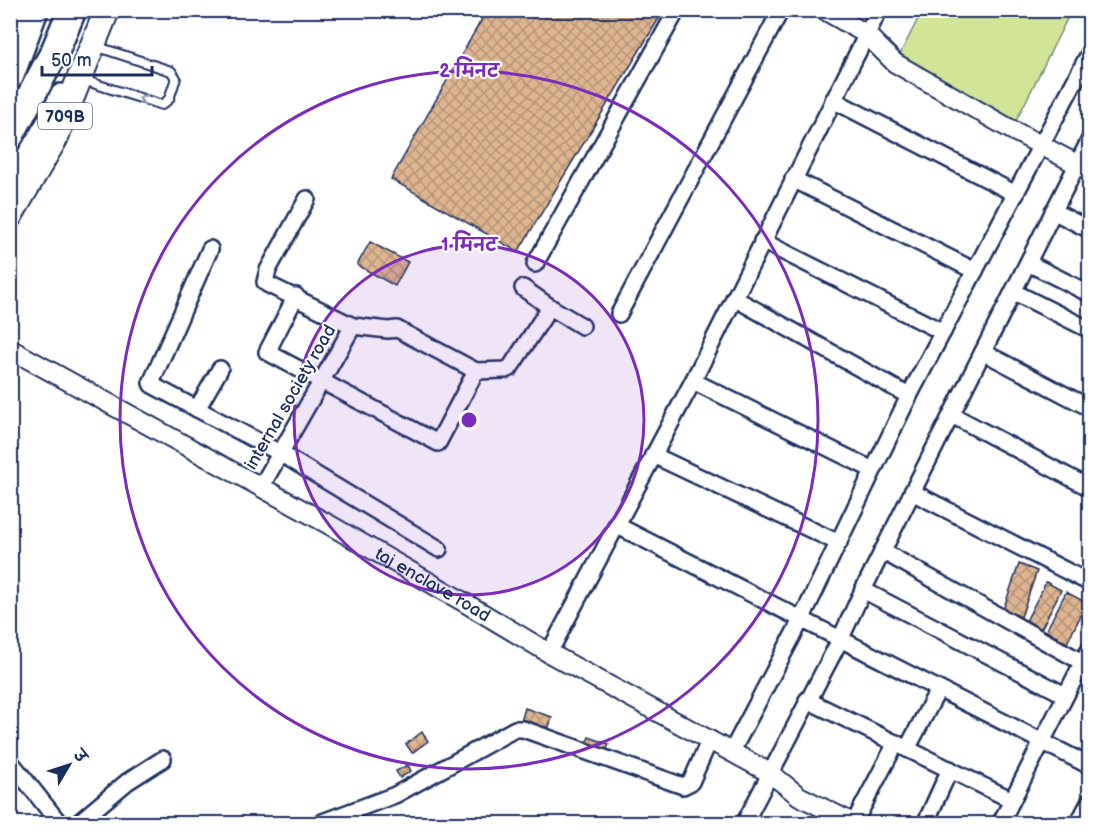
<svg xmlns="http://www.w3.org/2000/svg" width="1100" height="834" font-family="'Balsamiq Sans','Playpen Sans Deva',sans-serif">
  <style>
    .park { fill: #d1e498; stroke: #768a7b; stroke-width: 1.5 }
    .building { fill: url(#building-cross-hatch); stroke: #1b2f5e; stroke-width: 1.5 }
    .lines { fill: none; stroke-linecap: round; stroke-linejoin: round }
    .service-casing { stroke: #1b2f5e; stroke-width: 12 }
    .minor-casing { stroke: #1b2f5e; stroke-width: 20 }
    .tertiary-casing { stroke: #1b2f5e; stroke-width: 22 }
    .secondary-casing { stroke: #1b2f5e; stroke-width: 26 }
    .trunk-casing { stroke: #1b2f5e; stroke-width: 28 }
    .motorway-casing { stroke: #1b2f5e; stroke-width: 32 }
    .service { stroke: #fff; stroke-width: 8 }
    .minor { stroke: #fff; stroke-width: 15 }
    .tertiary { stroke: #fff; stroke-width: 18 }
    .secondary { stroke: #fff; stroke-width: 21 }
    .trunk { stroke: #fff; stroke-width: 24 }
    .motorway { stroke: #fff; stroke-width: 27 }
    .oneway { stroke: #8d97ae }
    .ring { fill: none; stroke: #7b2cbf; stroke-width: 3 }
    .labels { text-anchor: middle; stroke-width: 4.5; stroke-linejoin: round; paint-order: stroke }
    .shield { fill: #fff; stroke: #5f6d8e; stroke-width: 1.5 }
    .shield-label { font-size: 16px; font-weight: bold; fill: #1b2f5e }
    .street-label { font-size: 18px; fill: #1b2f5e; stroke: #fff }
    .centre { fill: #7b2cbf; stroke: #fff; stroke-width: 3 }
    .ring-label { font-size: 18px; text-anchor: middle; font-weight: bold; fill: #7b2cbf; stroke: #fff; stroke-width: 4.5; stroke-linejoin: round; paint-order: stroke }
  </style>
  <defs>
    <pattern id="building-cross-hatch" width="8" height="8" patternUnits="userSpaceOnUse" patternTransform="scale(1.5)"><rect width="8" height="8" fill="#dfb590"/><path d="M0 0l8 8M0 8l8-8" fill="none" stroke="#b49479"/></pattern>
  </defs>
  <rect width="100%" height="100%" fill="#fff"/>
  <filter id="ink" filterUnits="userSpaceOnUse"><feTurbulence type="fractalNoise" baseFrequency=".0167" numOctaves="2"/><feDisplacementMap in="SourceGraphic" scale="12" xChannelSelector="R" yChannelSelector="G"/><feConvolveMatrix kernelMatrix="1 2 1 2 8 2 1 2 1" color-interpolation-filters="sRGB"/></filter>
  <g filter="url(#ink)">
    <path class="park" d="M922 11H1071L1012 129 896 62Z"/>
    <g class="building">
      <path d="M487 10H664L518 252 391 179Z"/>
      <path d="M370 242 408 262 395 286 357 265Z"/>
      <path d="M1019 564 1037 571 1021 617 1003 610Z"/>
      <path d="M1046 582 1061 590 1041 629 1026 621Z"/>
      <path d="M1066 592 1087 603 1067 643 1046 631Z"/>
      <path d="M525 708 552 717 547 733 520 725Z"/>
      <path d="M422 732 428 741 412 753 406 744Z"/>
      <path d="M589 737 609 744 604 757 584 749Z"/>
      <path d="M408 765 411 771 400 778 396 771Z"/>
    </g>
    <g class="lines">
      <defs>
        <path id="service" d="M83 80 162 105 169 99 176 78 171 71 95 46"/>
        <g id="minor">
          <path d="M833 100 1016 194"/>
          <path d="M793 179 975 271"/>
          <path d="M1053 211 1090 230"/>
          <path d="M762 241 943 332"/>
          <path d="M210 249 151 383 152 385 280 453 439 549"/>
          <path d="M1028 263 1090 294"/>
          <path d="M535 264 677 10"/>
          <path d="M1014 292 1090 330"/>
          <path d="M296 296 267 352 438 443 476 371 397 329 388 330 353 326 267 284 265 282 268 270 307 199"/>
          <path d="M734 298 909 396"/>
          <path d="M550 307 582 326"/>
          <path d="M619 314 781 10"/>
          <path d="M983 352 1090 408"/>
          <path d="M476 371 505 370 510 368 550 307 523 288"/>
          <path d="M693 381 873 470"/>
          <path d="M197 409 220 369"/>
          <path d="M952 415 1090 488"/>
          <path d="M653 455 839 543"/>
          <path d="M261 487 353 326"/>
          <path d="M912 492 1090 583"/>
          <path d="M616 525 1090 766"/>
          <path d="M882 551 1082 662"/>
          <path d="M863 590 1065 695"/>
          <path d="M549 653 693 381 879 10"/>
          <path d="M807 700 1012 800"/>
          <path d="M907 749 938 690"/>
          <path d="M732 751 801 620 909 396 1090 52"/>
          <path d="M10 761 60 824"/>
          <path d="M854 823 896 743"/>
          <path d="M77 824 127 782 163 759"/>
          <path d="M317 824 395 795 515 729H523L683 786 691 782 710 739"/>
          <path d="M744 824 840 640 863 590 1090 139"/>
          <path d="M925 824 950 769"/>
          <path d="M1000 824 1090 648"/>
          <path d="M1078 824 1090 801"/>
        </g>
        <g id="tertiary">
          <path d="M824 10 866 34 895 63 1012 130 1090 171"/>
          <path id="s1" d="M10 349 328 524 462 601 549 653 770 773 799 796 855 824"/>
        </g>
        <path id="secondary" d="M10 186 50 119 61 95"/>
        <path id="trunk" d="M10 216 55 139 107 10"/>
        <g id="motorway">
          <path d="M10 75 34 10"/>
          <path d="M10 135 55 51 72 10"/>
        </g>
      </defs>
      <use href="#service" class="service-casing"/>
      <use href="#minor" class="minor-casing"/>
      <use href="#tertiary" class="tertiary-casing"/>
      <use href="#secondary" class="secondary-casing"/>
      <use href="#trunk" class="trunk-casing"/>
      <use href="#motorway" class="motorway-casing"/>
      <use href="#service" class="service"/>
      <use href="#minor" class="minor"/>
      <use href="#tertiary" class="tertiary"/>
      <use href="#secondary" class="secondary"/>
      <use href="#trunk" class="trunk"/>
      <use href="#motorway" class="motorway"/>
    </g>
    <defs><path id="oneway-chevron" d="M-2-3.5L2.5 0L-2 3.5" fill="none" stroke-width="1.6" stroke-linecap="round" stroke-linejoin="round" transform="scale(1.5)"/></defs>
    <use class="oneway" href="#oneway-chevron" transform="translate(143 99) rotate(-162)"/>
  </g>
  <circle cx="469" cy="420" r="175" fill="#7b2cbf" fill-opacity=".12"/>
  <g class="ring">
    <circle cx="469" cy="420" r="175"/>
    <circle cx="469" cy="420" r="349"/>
  </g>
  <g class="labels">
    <rect class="shield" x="38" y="103" width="54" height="26" rx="4.5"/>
    <g class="shield-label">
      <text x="65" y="122">709B</text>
    </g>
    <g class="street-label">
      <text transform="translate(290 397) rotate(-60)" y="6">internal society road</text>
      <text dy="6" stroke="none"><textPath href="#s1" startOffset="484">taj enclave road</textPath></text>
    </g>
  </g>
  <circle cx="469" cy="420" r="9" class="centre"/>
  <g class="ring-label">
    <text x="469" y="77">2 मिनट</text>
    <text x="469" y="251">1 मिनट</text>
  </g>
  <rect width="1100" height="834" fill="none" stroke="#fff" stroke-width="36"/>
  <rect x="18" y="18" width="1064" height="798" fill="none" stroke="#1b2f5e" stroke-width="2" filter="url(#ink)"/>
  <g transform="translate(69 765) rotate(51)" stroke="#ffffff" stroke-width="4.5" paint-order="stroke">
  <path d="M0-4.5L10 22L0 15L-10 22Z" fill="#1b2f5e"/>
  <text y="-9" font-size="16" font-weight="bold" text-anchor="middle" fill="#1b2f5e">उ</text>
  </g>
  <path d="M42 66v9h110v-9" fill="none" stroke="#1b2f5e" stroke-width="3"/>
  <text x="51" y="66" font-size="18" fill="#1b2f5e" stroke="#ffffff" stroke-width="4.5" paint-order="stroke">50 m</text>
</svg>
